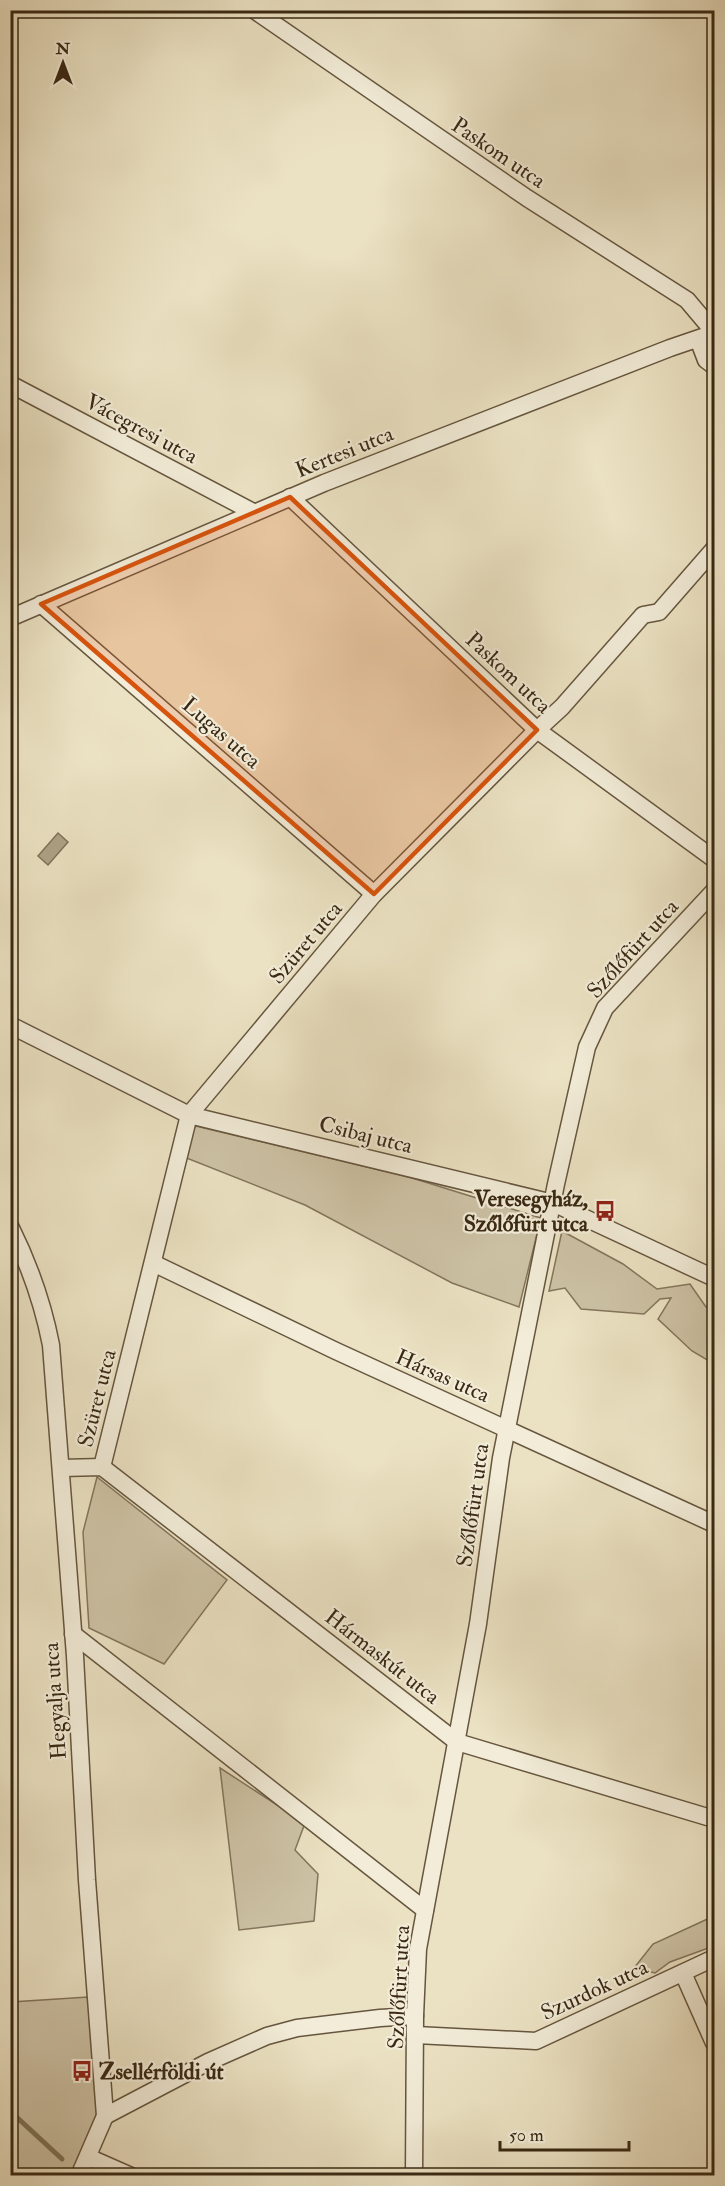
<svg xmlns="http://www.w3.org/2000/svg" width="725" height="2186" font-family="'IM FELL Double Pica',serif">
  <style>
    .green { fill: #cdc2a5; stroke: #83755c; stroke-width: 1.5 }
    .water { fill: #aea387; stroke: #7f7259; stroke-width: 1.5 }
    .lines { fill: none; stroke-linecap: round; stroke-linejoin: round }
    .stream { stroke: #7f7259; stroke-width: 5 }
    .street-casing { stroke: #66563f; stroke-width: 19 }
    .street { stroke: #f2ecd8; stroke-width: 16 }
    .marked { fill: #d6540d; fill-opacity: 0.2; stroke: #d6540d; stroke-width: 4.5; stroke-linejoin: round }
    .labels { text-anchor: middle; stroke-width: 4.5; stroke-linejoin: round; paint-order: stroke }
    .street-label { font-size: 22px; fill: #392813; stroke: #f2ecd8 }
    .poi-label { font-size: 22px; font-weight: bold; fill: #392813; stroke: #f2ecd8; text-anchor: end }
  </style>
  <rect width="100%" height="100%" fill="#ebe2c3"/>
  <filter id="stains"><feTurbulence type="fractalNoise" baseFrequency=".00333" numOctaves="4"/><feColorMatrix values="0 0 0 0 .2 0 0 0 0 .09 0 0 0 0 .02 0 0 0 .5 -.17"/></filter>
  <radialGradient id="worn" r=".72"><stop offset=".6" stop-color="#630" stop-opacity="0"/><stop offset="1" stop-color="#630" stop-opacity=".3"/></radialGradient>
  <g class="green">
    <path d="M196 1126 409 1177 541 1218 519 1307 452 1283 305 1205 184 1157 186 1137Z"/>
    <path d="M562 1231 623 1264 657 1289 690 1284 706 1307H714V1364L692 1351 658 1319 671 1298 660 1299 644 1314 581 1309 565 1288 549 1291Z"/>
    <path d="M97 1477 227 1580 164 1664 89 1628 83 1532Z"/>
    <path d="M220 1768 305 1823 295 1850 318 1874 314 1921 239 1930Z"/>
    <path d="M714 1916V1946L670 1962 655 1973 634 1968 653 1944Z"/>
    <path d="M88 1997 98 2110 88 2157 77 2175 11 2176V2002Z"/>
  </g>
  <path class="water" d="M58 833 68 842 48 865 38 856Z"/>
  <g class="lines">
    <path class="stream" d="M10 2111 62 2159"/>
    <defs>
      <g id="street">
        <path d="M254 10 527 198 687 300 714 332"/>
        <path d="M698 339 706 360 714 366"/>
        <path d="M10 384 253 512"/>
        <path d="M290 497 537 730 714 859"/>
        <path d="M41 604 374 894"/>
        <path d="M10 618 324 483 670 348 714 333"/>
        <path d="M10 1025 189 1115 553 1203 714 1278"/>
        <path d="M10 1226C29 1264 43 1304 51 1345L75 1656 87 1880 105 2116 79 2176"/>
        <path d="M153 1263 336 1351 714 1524"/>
        <path d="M102 1467 189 1115 374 894 537 730 562 707 643 615 659 612 714 549"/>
        <path d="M61 1468 102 1467 457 1742 714 1819"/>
        <path d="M73 1634 425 1910"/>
        <path d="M683 1973 714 2043"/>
        <path d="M416 2035 536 2041 714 1958"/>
        <path d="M105 2116 208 2062 267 2036 297 2028 380 2018 415 2016"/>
        <path d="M88 2157 131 2176"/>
        <path d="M414 2176 415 2016 418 1949 478 1624 501 1458 556 1184 587 1047 605 1008 714 891"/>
      </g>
    </defs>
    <use href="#street" class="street-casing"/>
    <use href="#street" class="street"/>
  </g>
  <path class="marked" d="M290 497 537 730 374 894 41 604Z"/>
  <defs>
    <symbol id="bus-bare" viewBox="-9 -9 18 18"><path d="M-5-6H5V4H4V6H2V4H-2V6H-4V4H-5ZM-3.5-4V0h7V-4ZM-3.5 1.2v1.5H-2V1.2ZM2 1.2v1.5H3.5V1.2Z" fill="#8f2418" stroke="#f2ecd8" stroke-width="2.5" paint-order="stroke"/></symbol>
  </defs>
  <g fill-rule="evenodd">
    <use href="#bus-bare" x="590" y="1196" width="30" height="30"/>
    <use href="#bus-bare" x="67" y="2056" width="30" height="30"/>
  </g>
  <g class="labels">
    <g class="street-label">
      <text transform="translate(499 152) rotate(34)" y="8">Paskom utca</text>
      <text transform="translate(142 428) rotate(28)" y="8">Vácegresi utca</text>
      <text transform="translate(344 451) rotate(-22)" y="8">Kertesi utca</text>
      <text transform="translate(509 672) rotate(43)" y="8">Paskom utca</text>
      <text transform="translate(222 732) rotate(41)" y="8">Lugas utca</text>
      <text transform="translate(305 942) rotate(-50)" y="8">Szüret utca</text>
      <text transform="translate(632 948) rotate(-48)" y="8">Szőlőfürt utca</text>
      <text transform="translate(366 1134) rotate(14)" y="8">Csibaj utca</text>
      <text transform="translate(443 1375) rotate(24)" y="8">Hársas utca</text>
      <text transform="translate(96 1398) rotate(-76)" y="8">Szüret utca</text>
      <text transform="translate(472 1505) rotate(-82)" y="8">Szőlőfürt utca</text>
      <text transform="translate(383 1656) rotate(38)" y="8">Hármaskút utca</text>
      <text transform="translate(54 1701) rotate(-94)" y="8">Hegyalja utca</text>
      <text transform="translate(398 1987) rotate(-87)" y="8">Szőlőfürt utca</text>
      <text transform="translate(594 1989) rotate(-25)" y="8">Szurdok utca</text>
    </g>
    <g class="poi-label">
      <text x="588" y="1206">Veresegyház,<tspan x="588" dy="25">Szőlőfürt utca</tspan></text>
      <text x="99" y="2079" text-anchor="start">Zsellérföldi út</text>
    </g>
  </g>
  <rect width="725" height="2186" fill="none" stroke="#ebe2c3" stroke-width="36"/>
  <rect x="12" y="12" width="701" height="2162" fill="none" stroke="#392813" stroke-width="3"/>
  <rect x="18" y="18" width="689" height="2150" fill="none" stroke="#392813" stroke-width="1.5"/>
  <g transform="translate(63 63)" stroke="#f2ecd8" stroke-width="4.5" paint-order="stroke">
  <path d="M0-4.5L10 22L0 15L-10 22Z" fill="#392813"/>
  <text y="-9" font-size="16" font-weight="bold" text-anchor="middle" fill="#392813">N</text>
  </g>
  <path d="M500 2141v9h129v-9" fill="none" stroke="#392813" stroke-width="3"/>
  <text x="509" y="2141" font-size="18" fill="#392813" stroke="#f2ecd8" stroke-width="4.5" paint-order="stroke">50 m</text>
  <rect width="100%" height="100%" filter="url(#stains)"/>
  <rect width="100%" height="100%" fill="url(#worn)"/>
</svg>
